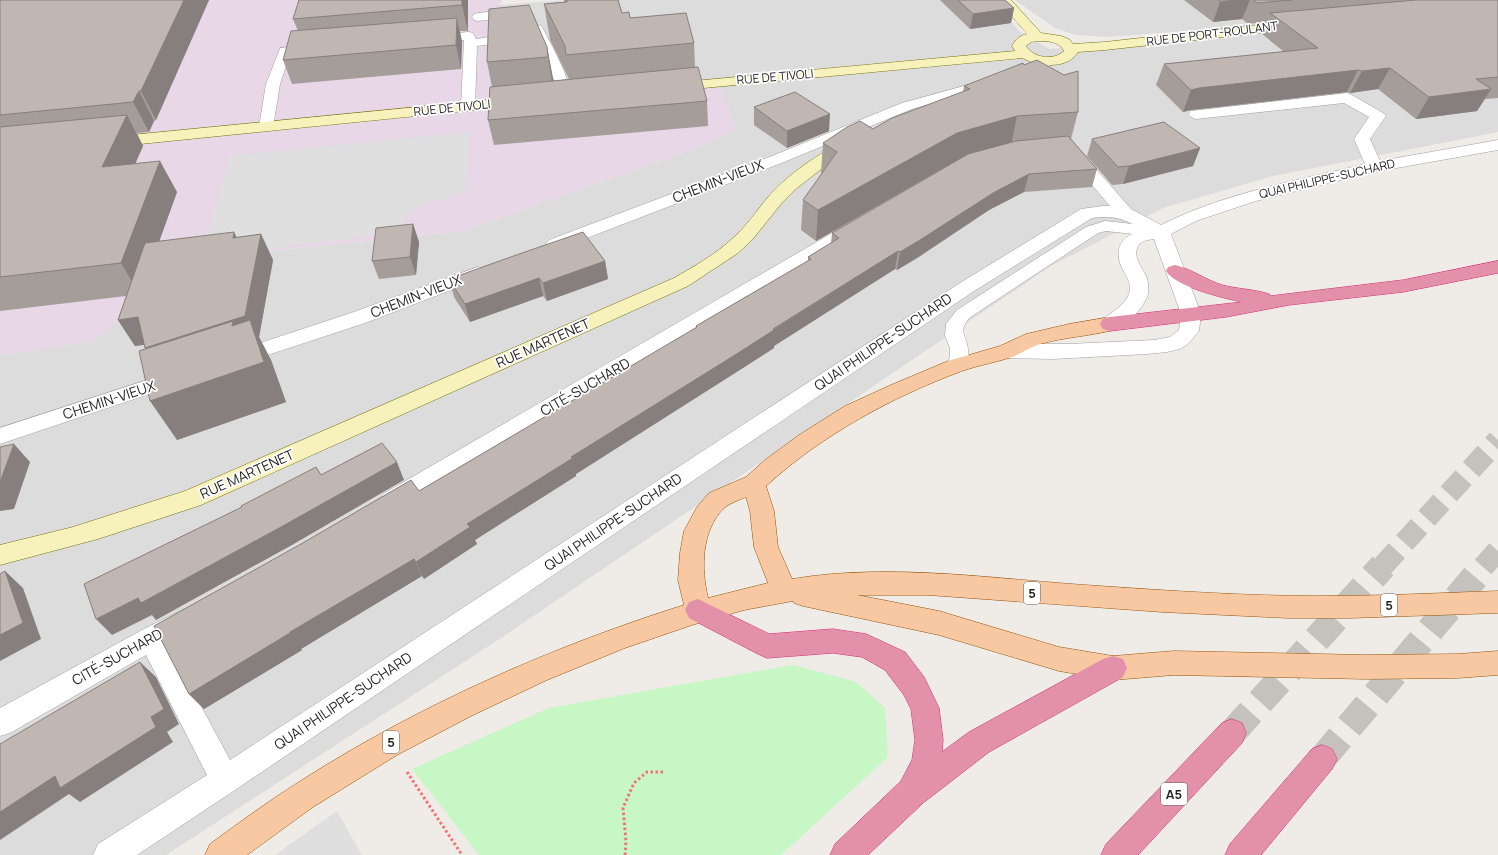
<svg xmlns="http://www.w3.org/2000/svg" width="1498" height="855" font-family="Manrope,sans-serif">
  <style>
    .residential { fill: #dddcdc }
    .industrial { fill: #e8d8e7 }
    .park { fill: #c7f7c5 }
    .parking { fill: #dfdfdf }
    .lines { fill: none; stroke-linecap: round; stroke-linejoin: round }
    .highway-tunnel-far1 { stroke: #c5c2be; stroke-width: 22; stroke-dasharray: 22 11; stroke-linecap: butt }
    .highway-tunnel { stroke: #c5c2be; stroke-width: 28; stroke-dasharray: 28 14; stroke-linecap: butt }
    .lane-casing { stroke: #a0a0a0; stroke-width: 1 }
    .street-casing { stroke: #a0a0a0; stroke-width: 1 }
    .secondary-casing { stroke: #72700a; stroke-width: 1 }
    .primary-casing { stroke: #935306; stroke-width: 1 }
    .highway-casing { stroke: #d32c7a; stroke-width: 1 }
    .path { stroke: #f47275; stroke-width: 3; stroke-dasharray: 2.5 2.5; stroke-linecap: butt }
    .lane { fill: #fff; fill-rule: evenodd }
    .street { fill: #fff; fill-rule: evenodd }
    .secondary { fill: #f7f2bc; fill-rule: evenodd }
    .primary { fill: #f8c8a2; fill-rule: evenodd }
    .highway { fill: #e391aa; fill-rule: evenodd }
    .wall { fill: #a59d99 }
    .shaded-wall { fill: #867f7d }
    .building { fill: #c0b6b2; stroke: #867f7d }
    .labels { text-anchor: middle; stroke-width: 3.5; stroke-linejoin: round; paint-order: stroke }
    .far-street-label { font-size: 12px; fill: #1f1f1f; stroke: #fff }
    .shield { fill: #fff; stroke: #626262; stroke-width: 1 }
    .shield-label { font-size: 13px; font-weight: bold; fill: #1f1f1f }
    .street-label { font-size: 14px; fill: #1f1f1f; stroke: #fff }
  </style>
  <rect width="100%" height="100%" fill="#efebe6"/>
  <path class="residential" d="M568 0H993L1019 31 1049 49 1438 12 1107 37 1076 35 1055 28 1015 0H1498V132L1273 176 1163 208 1051 266 498 640 166 855H0V355L94 341 155 263 464 231 694 149 736 131 490 99 488 21 499 5Z"/>
  <path class="industrial" d="M0 0H502L488 22 491 99 717 78 737 131 694 149 464 231 155 263 135 307 94 341 0 355Z"/>
  <path class="park" d="M793 665 856 682 885 708 888 757 781 855H479L412 769 549 708Z"/>
  <g class="parking">
    <path d="M469 132 466 192 421 206 409 212 405 221 403 232 201 257 230 156Z"/>
    <path d="M337 811 362 855H275Z"/>
  </g>
  <g class="lines">
    <g class="highway-tunnel-far1">
      <path d="M1382 567 1498 440"/>
      <path d="M1483 567 1498 550"/>
    </g>
    <g class="highway-tunnel">
      <path d="M1232 733 1383 566"/>
      <path d="M1322 759 1484 566"/>
    </g>
    <defs>
      <g id="lane">
        <path d="M516 9 520 10 522 13 520 16 478 21 474 20 472 17 474 14 478 13Z"/>
        <path d="M537 25 541 26 543 29C550 43 577 88 568 101H558L556 98 555 83 531 29 533 26Z"/>
        <path d="M469 32 473 33 476 39 515 33 519 34 521 37 519 40 515 41 477 46 475 107 473 110 468 111 463 110 461 107 464 40 434 43 430 42 428 39 430 36 434 35Z"/>
        <path d="M309 45 313 46 315 49 313 52 290 54 280 84 273 127 271 130 266 131 261 130 259 127 266 84 279 51 280 48Z"/>
        <path d="M1105 221 1161 227 1167 229 1169 232 1167 235 1161 237 1106 231 1098 233 969 318C958 333 966 334 968 349 970 357 966 364 962 371L955 373 948 371 946 366 950 357V348L945 336 946 324 957 310 1086 227Z"/>
      </g>
      <g id="street">
        <path d="M993 78 998 79 1000 82 998 85 912 109 784 162 561 248 555 250 549 248 546 244 549 240 772 156 902 103Z"/>
        <path d="M1347 93 1352 95 1383 113 1386 116 1370 139 1380 161 1498 140V150L1374 172 1256 201 1196 221 1171 234 1201 314 1199 331 1188 344 1180 349 1167 352 1147 354 1053 359 1007 358 1000 356 997 351 1000 346 1007 344H1068L1154 340 1170 337 1179 330 1181 314 1154 239C1148 240 1142 240 1138 246 1131 261 1148 271 1148 284 1148 288 1149 293 1147 297 1141 312 1120 334 1103 329L1100 324C1107 313 1122 309 1128 296 1135 282 1121 272 1119 259 1116 241 1129 233 1144 230 1123 219 1116 215 1092 218L974 291 235 790 137 855H93L98 844 207 775 146 655 10 733 0 736V708L142 630 184 609 193 612 197 620 193 628 167 643 230 760 960 283 1081 209 1103 206H1110L1069 158 1067 155 1069 152 1075 150 1081 152 1131 209 1161 225C1224 193 1296 181 1365 164L1354 139 1369 117 1344 103 1196 119 1191 117 1188 114 1191 111Z"/>
        <path d="M857 221 863 222 866 226 863 230 399 508 391 510 383 508 379 501 383 494 851 222Z"/>
        <path d="M478 267 485 269 487 273 485 277 365 323 237 365 230 363 227 358 230 353 351 313Z"/>
        <path d="M175 371 182 373 185 378 182 383 0 444V428Z"/>
      </g>
      <g id="secondary">
        <path d="M998 0H1011L1041 33 1061 36 1069 39 1073 44 1105 42 1294 21 1299 22 1301 25 1299 28 1294 29 1105 50 1078 52C1072 62 1061 65 1050 65L1047 69 1023 80 1018 81 1013 80 1011 77 1013 74 1036 64 1022 58 672 91 667 90 665 87 667 84 672 83 1015 51 1012 46C1016 39 1019 36 1027 34ZM1040 41C1049 41 1060 42 1064 51 1054 61 1033 58 1026 46L1031 42Z"/>
        <path d="M519 97 524 99 527 102 524 105 111 147 105 145 103 142 105 139 111 137Z"/>
        <path d="M847 143 853 145 855 148 853 151 824 167 797 188 781 204 752 240 738 253 688 286 201 505 98 539 0 565V545L73 527 185 491 674 278C695 266 716 254 733 238 747 226 757 210 769 196 787 176 820 150 847 143Z"/>
      </g>
      <path id="primary" d="M1110 317 1117 319 1120 324 1117 329C1092 336 1065 337 1040 344 1031 347 1023 352 1015 356 998 362 979 365 962 371 892 397 822 435 766 486L774 511 778 547 792 579C893 562 999 580 1100 586 1173 591 1247 596 1320 596 1380 596 1439 593 1498 591V613L1350 618H1288L1162 612 928 595H857L939 611 1059 647 1113 656 1174 651 1366 655 1458 654 1498 651V675L1458 678 1366 679 1174 675 1113 680 1059 671 939 635 803 606 794 603 793 601 744 610 692 625 625 648 547 680 471 716 397 755 313 807 247 855H205L210 844C240 822 270 800 302 780 420 705 551 647 684 605L678 580 680 553 684 531 697 507 709 493 746 477 765 460 799 435 845 406 891 385 948 361 1000 346 1026 334 1069 324ZM746 497 750 511 754 547 768 583 708 598C701 568 701 531 724 508 730 503 739 500 746 497Z"/>
      <g id="highway">
        <path d="M1498 261V273L1403 292 1289 305 1226 317 1110 331 1103 329 1100 324 1103 319 1110 317 1242 302C1223 298 1176 287 1166 271L1168 267 1175 265C1191 269 1206 280 1222 285 1237 289 1253 289 1269 294L1270 296 1403 280Z"/>
        <path d="M698 599 769 634 833 629 866 634 905 652 924 677 939 708 943 740 942 752 969 732 1103 659 1113 656 1123 659 1127 668 1123 677 989 752 923 803 868 855H830L835 844 901 781 912 760 915 740 911 709 904 695 885 670 862 657 833 653 767 658 758 654 689 618 685 610 689 602Z"/>
        <path d="M1232 719 1242 723 1246 733 1242 743 1138 855H1101L1106 844 1222 723Z"/>
        <path d="M1322 745 1332 749 1337 759 1332 769 1261 855H1225L1230 844 1312 749Z"/>
      </g>
    </defs>
    <use href="#lane" class="lane-casing"/>
    <use href="#street" class="street-casing"/>
    <use href="#secondary" class="secondary-casing"/>
    <use href="#primary" class="primary-casing"/>
    <use href="#highway" class="highway-casing"/>
    <g class="path">
      <path d="M407 772 462 855"/>
      <path d="M625 855 626 841 623 808 634 783 647 772H664"/>
    </g>
    <use href="#lane" class="lane"/>
    <use href="#street" class="street"/>
    <use href="#secondary" class="secondary"/>
    <use href="#primary" class="primary"/>
    <use href="#highway" class="highway"/>
  </g>
  <g class="wall">
    <path d="M0 0H209L156 120 154 121 149 132 137 133 143 146 135 164 177 192 159 241 237 237 261 234 273 260 259 337 271 360 286 402 177 440 144 345 135 346 118 320 126 296 0 311Z"/>
    <path d="M299 0H468V31H460L462 42 461 69 292 84 283 60 298 31 293 19Z"/>
    <path d="M564 0H618L622 13 630 18 694 43 695 67 707 101 708 126 494 145 488 120 492 87 487 62 547 47 553 81 569 79 550 40 544 4 564 2Z"/>
    <path d="M940 0H1005L1014 8 1011 23 970 29Z"/>
    <path d="M1184 0H1498V98L1485 99 1477 111 1416 119 1378 89 1350 93 1347 92 1191 110 1183 112 1156 85 1164 64 1284 52 1261 33 1265 22 1248 24 1242 19 1213 22Z"/>
    <path d="M964 86 1078 112 1071 139 1097 169 1092 187 1024 192 989 210 917 258 897 270 895 269 774 346V348L735 373 576 474V476L475 540 477 544 424 579 422 576 301 649 302 650 204 709 189 694 419 491 696 328V326L808 261V257L831 243 832 233 954 162 952 163 816 241 801 230 803 200 822 173H821L823 143 873 129 963 92Z"/>
    <path d="M754 107 829 131 787 148 754 125Z"/>
    <path d="M1092 139 1200 148 1193 166 1123 184 1112 185 1087 156Z"/>
    <path d="M413 224 419 242 416 275 379 279 372 261Z"/>
    <path d="M605 261 608 279 547 301 543 296 470 322 454 297 449 279Z"/>
  </g>
  <g class="shaded-wall">
    <path d="M184 0H209L156 120 141 91Z"/>
    <path d="M462 0H468V31L462 5Z"/>
    <path d="M1235 0H1250L1242 19 1213 22 1220 2Z"/>
    <path d="M1014 8 1011 23 970 29 973 14Z"/>
    <path d="M457 18 462 42 461 69 456 45Z"/>
    <path d="M547 47 554 83V94L548 57Z"/>
    <path d="M1390 68 1378 89 1350 93 1362 71Z"/>
    <path d="M1358 70 1347 92 1191 110 1183 112 1191 90 1199 88Z"/>
    <path d="M1491 89 1477 111 1416 119 1429 97Z"/>
    <path d="M139 91 154 121 149 132 133 102Z"/>
    <path d="M830 114 829 131 787 148V131Z"/>
    <path d="M127 115 143 146 120 198 102 167Z"/>
    <path d="M1017 116 1011 146 952 163 816 241 818 210 957 133Z"/>
    <path d="M1200 148 1193 166 1123 184 1129 166Z"/>
    <path d="M160 161 177 192 140 295 121 263Z"/>
    <path d="M1029 174 1024 192 989 210 917 258 897 270 900 252 993 193Z"/>
    <path d="M413 224 419 242 416 275 410 257Z"/>
    <path d="M234 232 247 258 233 238Z"/>
    <path d="M261 234 273 260 259 337 271 360 286 402 177 440 150 401 162 373 145 348Z"/>
    <path d="M898 251 895 269 774 346V348L735 373 576 474V476L475 540 477 544 424 579 416 562 467 524 571 457Z"/>
    <path d="M605 261 608 279 547 301 543 283Z"/>
    <path d="M539 278 543 296 470 322 465 304Z"/>
    <path d="M138 317 155 343 135 346 118 320Z"/>
    <path d="M14 444 30 462 14 509 0 511V482Z"/>
    <path d="M397 462 404 480 292 545 156 620 152 615 112 635 96 619 138 598Z"/>
    <path d="M414 559 422 576 301 649 302 650 204 709 189 694 290 632Z"/>
    <path d="M5 571 23 588 41 639 0 661V635Z"/>
    <path d="M140 662 156 677 179 724 167 732 173 742 80 802 69 794 0 840V812L55 776 151 717Z"/>
  </g>
  <g class="building">
    <path d="M0 0H184L141 91H139L133 102 0 115Z"/>
    <path d="M299 0H462V5L293 19Z"/>
    <path d="M567 0H618L622 13 629 12 630 18 686 13 694 43 566 55 565 46 544 4 567 2Z"/>
    <path d="M958 0H1005L1014 8 973 14Z"/>
    <path d="M1218 0H1235L1220 2Z"/>
    <path d="M1253 0H1292L1257 3Z"/>
    <path d="M1416 0H1498V77L1476 79 1491 89 1429 97 1390 68 1362 71 1358 70 1199 88 1191 90 1164 64 1318 48 1270 13Z"/>
    <path d="M529 5 547 47 548 57 487 62 489 9Z"/>
    <path d="M457 18 456 45 283 60 291 31Z"/>
    <path d="M1037 60 1064 75 1078 71V112L1017 116 957 133 818 210 803 200 837 152 823 143 847 127 860 121 873 129 892 118 970 89 964 86 1023 63 1024 65Z"/>
    <path d="M698 67 707 101 488 120 490 87Z"/>
    <path d="M795 92 830 114 787 131 754 107Z"/>
    <path d="M127 115 102 167 160 161 121 263 0 277V127Z"/>
    <path d="M1164 122 1200 148 1129 166 1118 167 1092 139Z"/>
    <path d="M1068 136 1097 169 1029 174 993 193 920 240 900 252 898 251 773 329 774 330 735 355 571 457 573 458 467 524 470 527 416 562 414 559 290 632V633L189 694 154 626 301 544 411 480 419 491 697 327 696 326 732 305 811 259 808 257 839 238 832 233 968 154 1016 141Z"/>
    <path d="M413 224 410 257 372 261 376 228Z"/>
    <path d="M234 232 233 238 261 234 245 316 145 348 138 317 118 320 145 243Z"/>
    <path d="M583 232 605 261 543 283 539 278 465 304 449 279 522 253Z"/>
    <path d="M250 320 264 362 150 401 139 351 233 321 232 326Z"/>
    <path d="M382 443 397 462 281 527 141 603 138 598 96 619 84 584 242 507 241 506 316 467 321 475Z"/>
    <path d="M14 444 0 482V447Z"/>
    <path d="M5 571 23 623 0 635V574Z"/>
    <path d="M140 662 164 709 151 717 156 727 60 788 55 776 0 812V744Z"/>
  </g>
  <g class="labels">
    <g class="far-street-label">
      <text transform="translate(1212 34) rotate(-7)" y="4">RUE DE PORT-ROULANT</text>
      <text transform="translate(775 77) rotate(-5)" y="4">RUE DE TIVOLI</text>
      <text transform="translate(452 108) rotate(-6)" y="4">RUE DE TIVOLI</text>
      <text transform="translate(1327 179) rotate(-13)" y="4">QUAI PHILIPPE-SUCHARD</text>
    </g>
    <g class="shield">
      <rect x="1024" y="582" width="16" height="22" rx="3"/>
      <rect x="1381" y="594" width="16" height="22" rx="3"/>
      <rect x="383" y="731" width="16" height="22" rx="3"/>
      <rect x="1161" y="783" width="26" height="22" rx="3"/>
    </g>
    <g class="shield-label">
      <text x="1032" y="598">5</text>
      <text x="1389" y="610">5</text>
      <text x="391" y="747">5</text>
      <text x="1174" y="799">A5</text>
    </g>
    <g class="street-label">
      <text transform="translate(718 181) rotate(-21)" y="5">CHEMIN-VIEUX</text>
      <text transform="translate(416 296) rotate(-21)" y="5">CHEMIN-VIEUX</text>
      <text transform="translate(883 342) rotate(-34)" y="5">QUAI PHILIPPE-SUCHARD</text>
      <text transform="translate(543 343) rotate(-24)" y="5">RUE MARTENET</text>
      <text transform="translate(585 387) rotate(-30)" y="5">CITÉ-SUCHARD</text>
      <text transform="translate(109 400) rotate(-18)" y="5">CHEMIN-VIEUX</text>
      <text transform="translate(247 474) rotate(-24)" y="5">RUE MARTENET</text>
      <text transform="translate(613 522) rotate(-34)" y="5">QUAI PHILIPPE-SUCHARD</text>
      <text transform="translate(117 657) rotate(-29)" y="5">CITÉ-SUCHARD</text>
      <text transform="translate(343 701) rotate(-34)" y="5">QUAI PHILIPPE-SUCHARD</text>
    </g>
  </g>
</svg>
